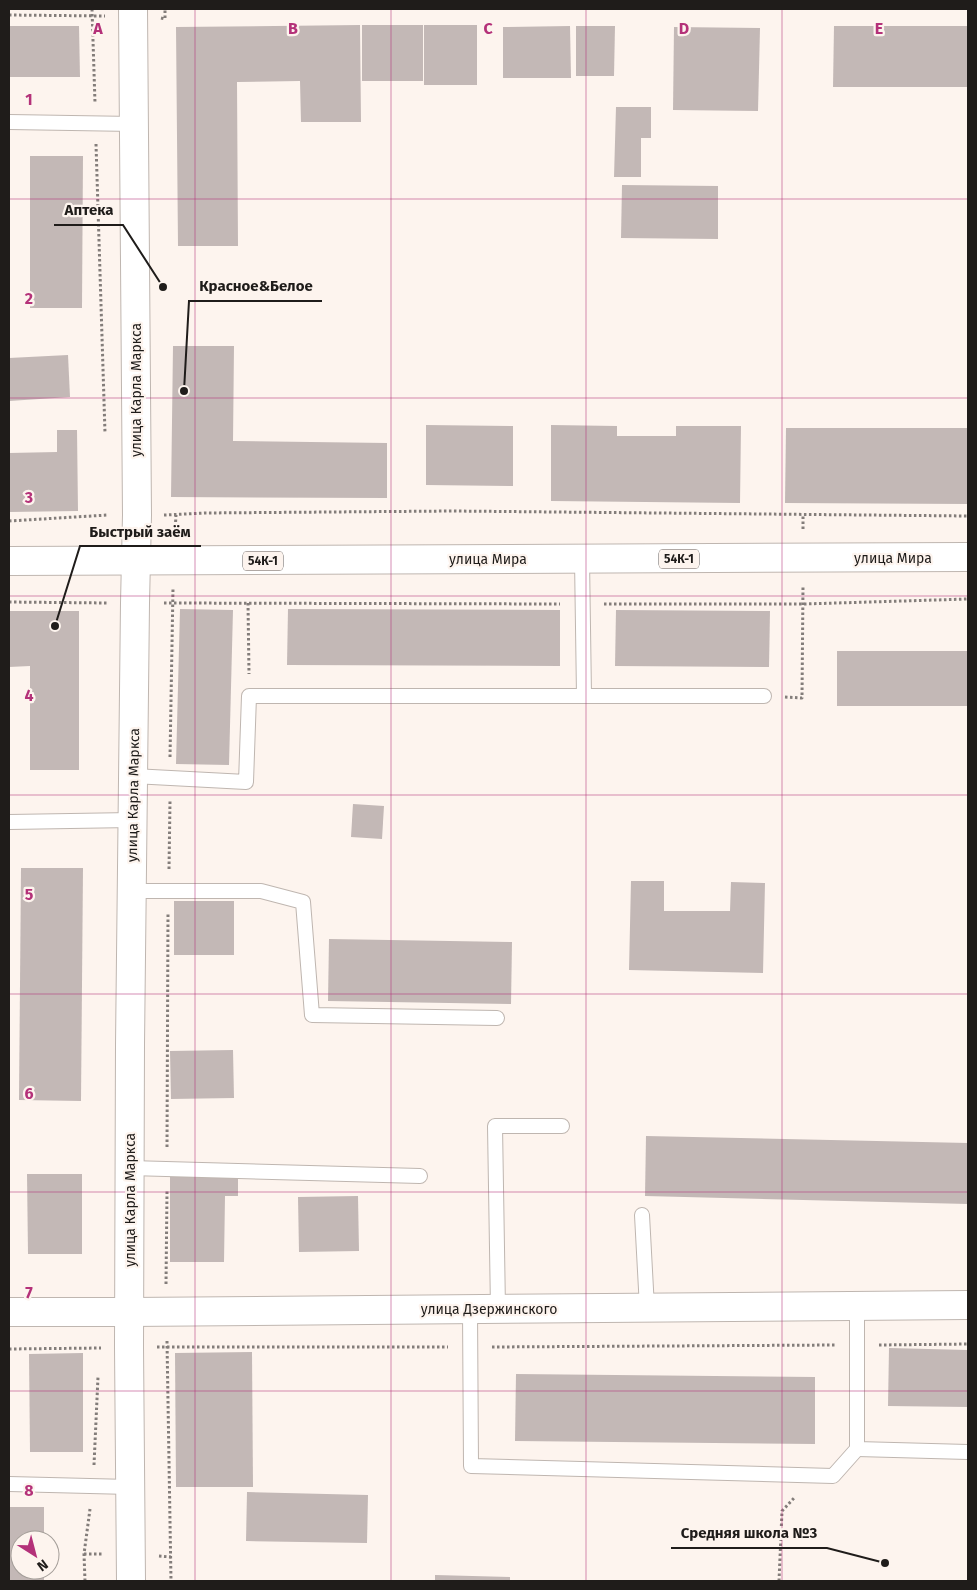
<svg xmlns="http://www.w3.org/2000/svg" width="977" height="1590" font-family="'Fira Sans',sans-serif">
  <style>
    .building { fill: #c3b8b6 }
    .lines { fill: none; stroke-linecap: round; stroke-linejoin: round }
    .lane-casing { stroke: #bfb6b0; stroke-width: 16 }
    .street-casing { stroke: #bfb6b0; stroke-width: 30 }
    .secondary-casing { stroke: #bfb6b0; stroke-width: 30 }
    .primary-casing { stroke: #bfb6b0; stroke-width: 30 }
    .path { stroke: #837d7a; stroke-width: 3; stroke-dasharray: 2.5 2.5; stroke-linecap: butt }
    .lane { stroke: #fff; stroke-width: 14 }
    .street { stroke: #fff; stroke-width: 28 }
    .secondary { stroke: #fff; stroke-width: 28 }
    .primary { stroke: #fff; stroke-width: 28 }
    .grid { fill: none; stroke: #b43179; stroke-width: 1; stroke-opacity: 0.55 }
    .labels { text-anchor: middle; stroke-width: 4.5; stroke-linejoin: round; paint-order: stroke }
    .shield { fill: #fdf4ee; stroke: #625d5a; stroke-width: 1 }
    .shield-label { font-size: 12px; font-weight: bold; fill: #1f1c1a }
    .street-label { font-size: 14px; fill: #1f1c1a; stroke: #fdf4ee }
    .grid-label { font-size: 16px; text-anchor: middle; font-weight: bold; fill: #b43179; stroke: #fdf4ee; stroke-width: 4.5; stroke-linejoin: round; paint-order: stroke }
    .leader { fill: none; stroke: #1f1c1a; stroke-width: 2 }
    .callout-dot { fill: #1f1c1a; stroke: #fdf4ee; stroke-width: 2 }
    .callout-label { font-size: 15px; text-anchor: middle; font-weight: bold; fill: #1f1c1a; stroke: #fdf4ee; stroke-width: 4.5; stroke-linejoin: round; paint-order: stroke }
  </style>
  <rect width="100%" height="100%" fill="#fdf4ee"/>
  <g class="building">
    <path d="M360 25 361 122H301L300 81 237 82 238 246H178L176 27Z"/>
    <rect x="362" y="25" width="61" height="56"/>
    <rect x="424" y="25" width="53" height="60"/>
    <path d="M9 26H79L80 77H9Z"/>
    <path d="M570 26 571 78H503V27Z"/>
    <path d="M576 26H615L614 76H576Z"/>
    <path d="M834 26H968V87H833Z"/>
    <path d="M674 27 760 28 758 111 673 110Z"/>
    <path d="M616 107H651V138H641V177H614Z"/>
    <path d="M30 156H83L82 308H30Z"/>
    <path d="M622 185 718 186V239L621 238Z"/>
    <path d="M173 346H234L233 441 387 443V498L171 497Z"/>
    <path d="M68 355 70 397 9 401V358Z"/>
    <path d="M426 425 513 426V486L426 485Z"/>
    <path d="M551 425 617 426V436H676V426H741L740 503 551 501Z"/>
    <path d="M786 428H968V504L785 503Z"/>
    <path d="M57 430H77L78 511 9 512V453L57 452Z"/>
    <path d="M180 609 233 610 229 765 176 764Z"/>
    <path d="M288 609 560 610V666L287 665Z"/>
    <path d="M616 610 770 611 769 667 615 666Z"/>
    <path d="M9 611H79V770H30V666L9 667Z"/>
    <rect x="837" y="651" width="131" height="55"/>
    <path d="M353 804 384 806 382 839 351 837Z"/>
    <path d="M21 868H83L81 1101 19 1100Z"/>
    <path d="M631 881H664V911H730L731 882 765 883 763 973 629 970Z"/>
    <rect x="174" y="901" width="60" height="54"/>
    <path d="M329 939 512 942 511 1004 328 1001Z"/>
    <path d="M233 1050 234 1098 171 1099 170 1051Z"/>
    <path d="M646 1136 968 1143V1204L645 1196Z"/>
    <path d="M27 1174H82V1254H28Z"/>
    <path d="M170 1175H238V1196H225L224 1262H170Z"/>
    <path d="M358 1196 359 1251 299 1252 298 1197Z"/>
    <path d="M889 1348 968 1350V1407L888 1406Z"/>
    <path d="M252 1352 253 1487H176L175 1353Z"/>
    <path d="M83 1353V1452H30L29 1354Z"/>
    <path d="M516 1374 815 1377V1444L515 1441Z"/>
    <path d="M247 1492 368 1495 367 1543 246 1541Z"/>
    <path d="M9 1507H44V1540H20V1570H44V1581H9Z"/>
    <path d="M435 1575 510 1577V1581H435Z"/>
  </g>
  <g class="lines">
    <defs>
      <g id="lane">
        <path d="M9 122 134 124"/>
        <path d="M582 559 584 696"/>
        <path d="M133 776 246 782 249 696H764"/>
        <path d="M9 822 132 820"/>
        <path d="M132 891H261L303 902 312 1015 497 1018"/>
        <path d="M130 1168 420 1176"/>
        <path d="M642 1215 647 1308"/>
        <path d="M857 1306V1449L968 1452"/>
        <path d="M498 1309 495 1126H562"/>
        <path d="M470 1310 471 1466 833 1476 857 1449"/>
        <path d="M9 1484 130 1487"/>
      </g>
      <path id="street" d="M9 1312H129L968 1305"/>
      <path id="secondary" d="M131 1581 129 1347 130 1045 135 603 137 515 133 9"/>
      <path id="primary" d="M9 561 968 557"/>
    </defs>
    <use href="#lane" class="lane-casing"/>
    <use href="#street" class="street-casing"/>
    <use href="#secondary" class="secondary-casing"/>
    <use href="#primary" class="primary-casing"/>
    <g class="path">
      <path d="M92 9 95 103"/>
      <path d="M9 15 105 16"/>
      <path d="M161 18 165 19V9"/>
      <path d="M96 144 105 433"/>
      <path d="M164 515 206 513 453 511 968 516"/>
      <path d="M9 521 108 515"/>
      <path d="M803 529V515"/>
      <path d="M175 532 176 515"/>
      <path d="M9 602 108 603"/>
      <path d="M164 603 560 604"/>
      <path d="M248 603 249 674"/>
      <path d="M604 604H804L968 599"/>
      <path d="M785 697 802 698 803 586"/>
      <path d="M170 757 173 588"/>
      <path d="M169 869 170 801"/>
      <path d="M167 1147 168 913"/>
      <path d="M166 1284 167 1191"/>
      <path d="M167 1341 171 1581"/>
      <path d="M879 1345 968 1344"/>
      <path d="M157 1347H448"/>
      <path d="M492 1347 836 1345"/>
      <path d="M9 1349 101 1348"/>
      <path d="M94 1465 98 1377"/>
      <path d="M84 1554H103"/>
      <path d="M159 1556 171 1557"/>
      <path d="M85 1581 84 1554 90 1509"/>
      <path d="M779 1581 782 1511 795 1497"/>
    </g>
    <use href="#lane" class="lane"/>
    <use href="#street" class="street"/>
    <use href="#secondary" class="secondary"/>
    <use href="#primary" class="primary"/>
  </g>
  <path class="grid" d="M195 9V1581M391 9V1581M586 9V1581M782 9V1581M9 199H968M9 398H968M9 596H968M9 795H968M9 994H968M9 1192H968M9 1391H968"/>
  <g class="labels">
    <g class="shield">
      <rect x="659" y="549.5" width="40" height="19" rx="4"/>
      <rect x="243" y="551.5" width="40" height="19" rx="4"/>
    </g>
    <g class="shield-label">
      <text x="679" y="563">54К-1</text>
      <text x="263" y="565">54К-1</text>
    </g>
    <g class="street-label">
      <text transform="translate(136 390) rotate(-90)" y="5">улица Карла Маркса</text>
      <text x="893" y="563">улица Мира</text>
      <text x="488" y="564">улица Мира</text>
      <text transform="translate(133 795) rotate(-89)" y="5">улица Карла Маркса</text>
      <text transform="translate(130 1200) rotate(-90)" y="5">улица Карла Маркса</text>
      <text x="489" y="1314">улица Дзержинского</text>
    </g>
  </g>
  <g class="grid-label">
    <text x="98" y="34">A</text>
    <text x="293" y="34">B</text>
    <text x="488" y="34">C</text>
    <text x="684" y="34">D</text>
    <text x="879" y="34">E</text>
    <text x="29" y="105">1</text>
    <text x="29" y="304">2</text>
    <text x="29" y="503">3</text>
    <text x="29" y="701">4</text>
    <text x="29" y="900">5</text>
    <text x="29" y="1099">6</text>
    <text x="29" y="1298">7</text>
    <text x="29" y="1496">8</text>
  </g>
  <path class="leader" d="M163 287L123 225H54M184 391L189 301H322M55 626L80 546H201M885 1563L827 1548H671"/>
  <g class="callout-dot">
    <circle cx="163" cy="287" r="5"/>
    <circle cx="184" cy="391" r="5"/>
    <circle cx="55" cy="626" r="5"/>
    <circle cx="885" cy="1563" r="5"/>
  </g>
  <g class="callout-label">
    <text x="89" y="215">Аптека</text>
    <text x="256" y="291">Красное&amp;Белое</text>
    <text x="140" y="537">Быстрый заём</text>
    <text x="749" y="1538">Средняя школа №3</text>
  </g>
  <rect width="977" height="1590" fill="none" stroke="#1f1c1a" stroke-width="20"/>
  <g transform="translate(35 1555) rotate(144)"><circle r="24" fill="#fdf4ee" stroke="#a49e99"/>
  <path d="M0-4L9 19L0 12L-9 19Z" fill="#b43179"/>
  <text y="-8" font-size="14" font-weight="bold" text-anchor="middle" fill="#1f1c1a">N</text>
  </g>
</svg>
